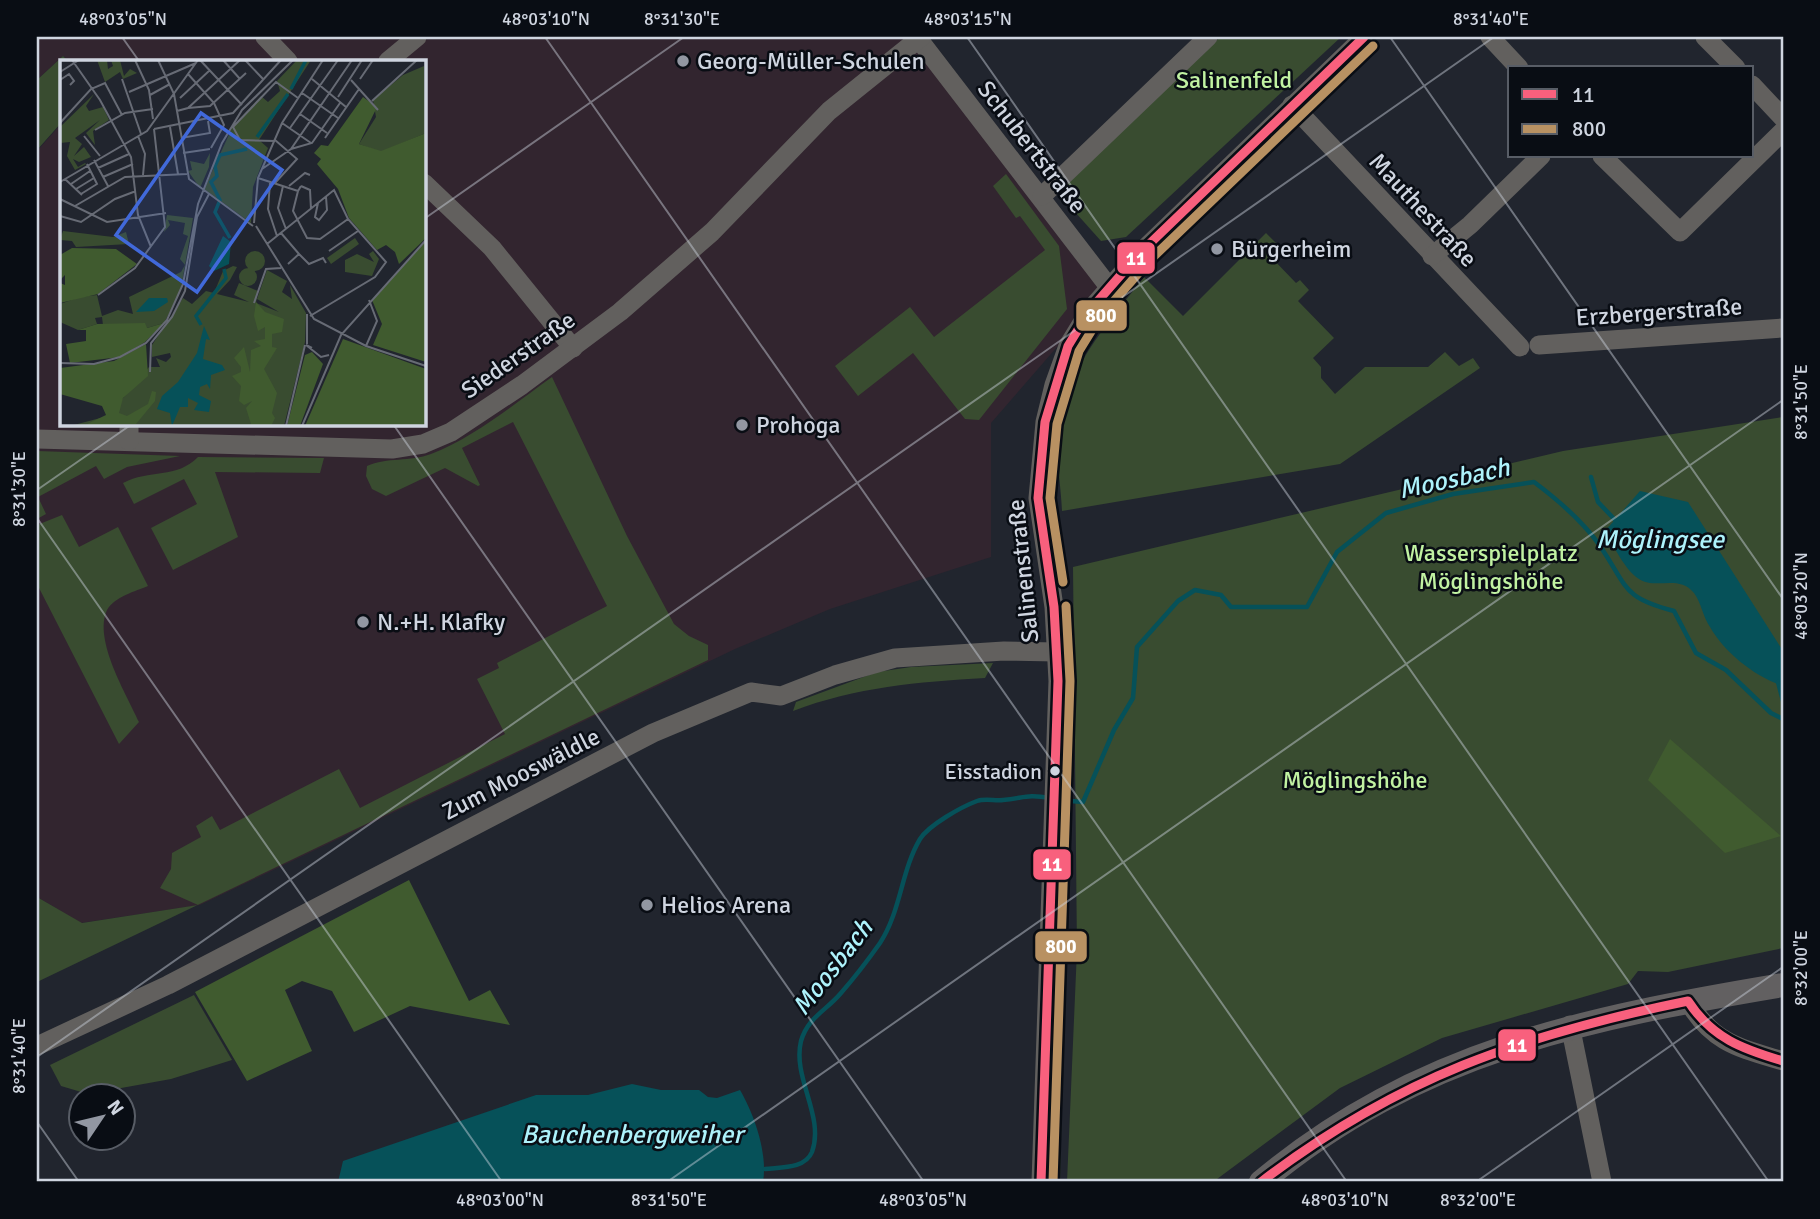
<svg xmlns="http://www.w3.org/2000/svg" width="1820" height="1219" font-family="Signika,sans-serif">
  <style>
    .industrial { fill: #32252f }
    .green { fill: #394c30 }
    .forest { fill: #405b2f }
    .water { fill: #065159 }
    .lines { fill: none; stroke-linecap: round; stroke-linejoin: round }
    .stream { stroke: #065159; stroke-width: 4.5 }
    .minor { stroke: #62605e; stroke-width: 19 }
    .major { stroke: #626061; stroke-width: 24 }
    .bus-1-casing { stroke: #090d14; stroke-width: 14 }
    .bus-2-casing { stroke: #090d14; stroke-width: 14 }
    .bus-1 { stroke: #f8607d; stroke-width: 9 }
    .bus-2 { stroke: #b89162; stroke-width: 9 }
    .ticks { fill: none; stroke: #cfd5e0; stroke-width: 2; stroke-opacity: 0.45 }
    .poi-dot { fill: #9297a2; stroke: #090d14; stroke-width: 2.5 }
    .bus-dot { fill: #cfd5e0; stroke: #090d14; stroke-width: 2.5 }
    .labels { text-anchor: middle; stroke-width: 5; stroke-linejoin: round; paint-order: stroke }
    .bus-label { font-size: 22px; fill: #cfd5e0; stroke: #090d14; text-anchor: end }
    .poi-label { font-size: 24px; fill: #cfd5e0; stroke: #090d14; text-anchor: start }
    .park-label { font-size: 24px; fill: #c1f2a2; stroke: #090d14 }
    .street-label { font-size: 24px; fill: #cfd5e0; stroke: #090d14 }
    .water-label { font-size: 26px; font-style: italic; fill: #adf2fb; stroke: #090d14 }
    .inset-river { fill: none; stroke: #065159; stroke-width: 3.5 }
    .inset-road { fill: none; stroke: #676b75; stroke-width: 2 }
    .view { fill: #4169da; fill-opacity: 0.15; stroke: #4169da; stroke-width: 3.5 }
    .inset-edge { fill: none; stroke: #cfd5e0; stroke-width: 3.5 }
    .line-badge { stroke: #090d14; stroke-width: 2.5 }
    .badge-label { font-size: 19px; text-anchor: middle; font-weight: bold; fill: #fff }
    .neatline { fill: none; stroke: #cfd5e0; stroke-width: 2.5 }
    .ticks-label { font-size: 18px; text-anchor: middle; fill: #cfd5e0 }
  </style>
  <rect width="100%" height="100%" fill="#21252e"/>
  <path class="industrial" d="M37 37H917L1109 287 991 423V557L830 609 735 649 200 905 81 923 37 897V151L61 124V424H424V61H69L63 56 37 80Z"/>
  <g class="green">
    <path d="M1220 37H1341L1126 237 1101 241 1058 193Z"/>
    <path d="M63 56 68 61H61V123L37 150V80Z"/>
    <path d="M1006 174 1059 246 1067 309 979 420 965 419 913 353 858 396 835 366 910 307 934 337 1045 250 1020 216 1016 218 993 186Z"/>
    <path d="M1266 233 1277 244 1268 254 1296 283 1300 280 1309 290 1298 301 1334 338 1313 358 1321 367V378L1335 394 1365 367H1428L1445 352 1459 366 1473 358 1480 368 1340 464 1062 511C1061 487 1056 460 1058 436 1063 371 1106 326 1144 277L1183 316Z"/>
    <path d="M552 377 627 536 674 624 689 636 708 645V660L37 982V897L82 923 198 905 160 888 171 869 172 853 201 837 196 826 212 816 220 830 339 769 360 808 505 734 477 679 499 668 497 663 607 606 513 422 462 448 480 485 478 486 445 468 386 496 372 489 366 476 367 466C387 457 410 462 431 454 475 437 514 404 552 377Z"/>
    <path d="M1783 417V948L1668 972 1638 971 1628 984 1442 1038 1340 1088 1213 1182H1067L1077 950 1073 567 1563 451Z"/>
    <path d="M37 451 180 456 127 467 104 479 96 466 38 497 46 514 37 519Z"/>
    <path d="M198 457 324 458 320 473 215 472 238 537 173 570 151 528 197 504 184 479 134 504 123 483C149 469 177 479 198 457Z"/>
    <path d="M62 515 79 547 118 527 148 586C136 591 114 597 107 610 93 640 127 695 139 722L119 744 38 586 37 525Z"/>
    <path d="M993 663 985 678C918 682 856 687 793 711L796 702 877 672 911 667Z"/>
    <path d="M1061 963H1064L1065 976 1060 1182H1053Z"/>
    <path d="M194 995 232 1060 171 1079 88 1094 61 1086 50 1065Z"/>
  </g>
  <g class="forest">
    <path d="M1670 739 1781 836 1725 853 1648 780Z"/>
    <path d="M409 880 469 1001 490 990 510 1025 410 1006 354 1032 332 991 302 981 285 990 312 1051 247 1081 195 992Z"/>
  </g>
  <g class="water">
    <path d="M1640 491 1688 502 1783 651V686C1754 676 1725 653 1710 627 1703 617 1701 602 1694 593 1679 574 1656 590 1639 579 1624 569 1614 546 1605 531Z"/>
    <path d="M632 1084 661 1090H699L708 1097 717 1098 740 1090C754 1114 768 1153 763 1182H338L343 1161 536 1095H588Z"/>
  </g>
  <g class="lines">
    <g class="stream">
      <path d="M1591 477 1598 502 1618 523"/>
      <path d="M1778 682 1783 701"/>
      <path d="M1059 800 1083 802 1114 730 1133 698 1137 647 1178 601 1195 590 1221 595 1231 607H1307L1337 552 1386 513 1453 494 1534 482C1558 500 1583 521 1600 546 1628 587 1622 598 1674 611L1696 653 1726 670 1771 713 1783 719"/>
      <path d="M765 1169C781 1167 805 1169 812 1152 825 1116 792 1078 801 1041 808 1017 826 1011 841 993 855 977 868 960 880 943 901 911 901 871 920 839 929 825 961 807 977 801 985 798 995 801 1003 800 1025 798 1026 794 1050 798"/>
    </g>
    <g class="minor">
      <path d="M265 37 288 61"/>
      <path d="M917 37 1109 287"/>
      <path d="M1490 37 1519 68"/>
      <path d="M1705 37 1736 68"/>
      <path d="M388 61 417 37"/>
      <path d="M1752 85 1783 118"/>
      <path d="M1292 105 1520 347"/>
      <path d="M1602 156 1680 232 1783 131"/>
      <path d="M424 183 492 248 573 348"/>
      <path d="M1042 196 1208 37"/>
      <path d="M1432 256 1470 225 1541 156"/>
      <path d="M1539 345 1783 328"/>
      <path d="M37 439 392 449 423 444 451 432 522 385 620 312 712 232 829 111 921 37"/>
      <path d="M129 441V424"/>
      <path d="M1688 1001C1712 1043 1740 1048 1783 1061"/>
      <path d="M1570 1025 1602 1182"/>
      <path d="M37 1046 168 985 653 733 751 692 781 696 835 675 895 658 1004 651 1057 652"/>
      <path d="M1041 1182 1058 681 1054 607 1038 498 1045 422 1054 385 1068 346 1090 310 1140 253 1364 37"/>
    </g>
    <path class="major" d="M1261 1182C1418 1051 1587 1018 1783 985"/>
    <defs>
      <g id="bus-1">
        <path d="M1041 1182 1058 681 1054 607 1038 498 1045 422 1068 346 1090 310 1140 253 1364 37"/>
        <path d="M1261 1182C1397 1078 1521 1035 1688 1001 1712 1038 1742 1049 1783 1061"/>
      </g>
      <g id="bus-2">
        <path d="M1063 582 1050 498 1057 424 1079 351 1100 317 1149 261 1373 46"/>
        <path d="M1053 1182 1070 681 1066 606"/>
      </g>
    </defs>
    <use href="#bus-1" class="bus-1-casing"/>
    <use href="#bus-2" class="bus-2-casing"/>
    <use href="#bus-1" class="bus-1"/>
    <use href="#bus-2" class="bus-2"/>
  </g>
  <path class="ticks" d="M122 37 139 61M545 37 1347 1182M967 37 1769 1182M1390 37 1783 599M424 219 684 37M393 424 924 1182M37 490 132 424M37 518 502 1182M37 1057 1494 37M37 1122 79 1182M667 1182 1783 400M1476 1182 1783 967"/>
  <g class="poi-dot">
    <circle cx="683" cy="61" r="7"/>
    <circle cx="1217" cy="249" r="7"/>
    <circle cx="742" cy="425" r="7"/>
    <circle cx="363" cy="622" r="7"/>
    <circle cx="647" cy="905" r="7"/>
  </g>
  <circle class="bus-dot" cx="1055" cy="771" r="6"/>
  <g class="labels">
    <g class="bus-label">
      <text x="1042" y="779">Eisstadion</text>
    </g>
    <g class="poi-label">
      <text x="697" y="69">Georg-Müller-Schulen</text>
      <text x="1231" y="257">Bürgerheim</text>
      <text x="756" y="433">Prohoga</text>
      <text x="377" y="630">N.+H. Klafky</text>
      <text x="661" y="913">Helios Arena</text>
    </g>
    <g class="park-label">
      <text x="1234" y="88">Salinenfeld</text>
      <text x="1491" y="561">Wasserspielplatz<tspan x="1491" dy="28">Möglingshöhe</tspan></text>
      <text x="1355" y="788">Möglingshöhe</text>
    </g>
    <g class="street-label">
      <text transform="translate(1032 147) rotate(52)" y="8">Schubertstraße</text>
      <text transform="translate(1423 210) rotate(47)" y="8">Mauthestraße</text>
      <text transform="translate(1659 312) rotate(-4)" y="8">Erzbergerstraße</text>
      <text transform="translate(518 355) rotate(-35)" y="8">Siederstraße</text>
      <text transform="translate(1023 571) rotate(-96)" y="8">Salinenstraße</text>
      <text transform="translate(521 774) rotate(-27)" y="8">Zum Mooswäldle</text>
    </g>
    <g class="water-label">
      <text transform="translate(1454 478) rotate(-12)" y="9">Moosbach</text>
      <text x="1660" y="548">Möglingsee</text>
      <text transform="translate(832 967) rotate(-52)" y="9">Moosbach</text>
      <text x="632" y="1143">Bauchenbergweiher</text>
    </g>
  </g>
  <g transform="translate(60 60)">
    <rect width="366" height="366" fill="#21252e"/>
    <path d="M37 0H47L48 9 53 6 51 0H60L64 16 70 9 77 13 63 19 60 12 45 22ZM237 0H251L199 80 208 88 193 127 191 163 144 129 173 66 201 36 208 42 220 31 217 21ZM364 6 366 73 321 92 299 84 316 57 313 40 343 15ZM34 34 26 46 29 51 43 47 49 60 33 71 35 85 26 73 40 60 15 78 22 84 14 96 24 87 31 97 19 102 13 99 18 107 25 103 26 104 15 110 7 96 10 82 0 83V67ZM150 93 149 107 140 128 128 111 132 110 130 101 144 104ZM107 155 133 158 122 223 119 235 104 263 87 268 43 265 42 257 35 258 37 264 18 270 0 262V244L20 237 37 235 42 256 58 250 73 254 69 237 121 212 125 205 120 199 128 176 123 174 125 163 108 160 110 165 104 172ZM3 171 53 177 66 172 69 184 16 187 12 181 0 180ZM295 178 299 184 271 204 267 198ZM313 191 319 199 312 216 285 212V200L297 194 314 202 309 194ZM185 201a10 10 0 1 1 20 0a10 10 0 1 1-20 0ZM173 206 177 207 170 220 157 234 189 242 174 235 179 223 198 231 196 243 219 252 197 239 207 210 227 221 222 232 232 239 230 225 246 253 245 282 224 366H10L48 356 89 307H100L96 298 106 302 111 297 110 293 92 297V285L123 238 132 244 146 231 154 233 163 211ZM179 217a9 9 0 1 1 18 0a9 9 0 1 1-18 0Z" fill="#394c30"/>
    <path d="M303 37 317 47 299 84 321 91 366 73V178L339 204 335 192 326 185 317 190 289 158 278 129 257 104 261 99 254 93 261 85 268 86ZM366 180V302L313 285 322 264 312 240ZM12 188 56 189 77 204 38 234 0 243V223L5 225V215L0 220V195ZM196 242 205 252 224 259 222 272 212 274V287L217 288 204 309 217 333 212 353 215 358 211 366H181L191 364 186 348 192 341 184 345 179 341 181 326 172 316 181 312V307L174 298 184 287 190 312 191 290 201 286 194 281 205 279V267L198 271 194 256ZM85 263 87 268 104 263 85 282 60 297 10 303 6 284 26 281V270H18L37 264ZM283 279 366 309V366H245ZM86 284 88 316 63 338 59 353 67 356 88 344 92 331 96 332 95 341 76 364 23 366 46 355 42 346 0 334V308L54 301ZM252 292 263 304 240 366H227L245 295Z" fill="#405b2f"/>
    <path d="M163 176 171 182 169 204 154 211 149 206ZM89 238H107L108 242 94 251 76 252ZM144 266 150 280 146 279 143 299 162 305 165 310 151 315 150 329 147 324 140 327 139 335 151 341 149 352 134 350 138 343 128 338V347H120L112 366 110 353 97 349 102 336 118 322 137 293Z" fill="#065159"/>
    <path class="inset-river" d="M231 29 246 0M197 77 228 34M170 178 155 152 160 140 151 122 157 116 155 106 160 95 187 89M141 265 136 256 166 218 164 209"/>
    <path class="inset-road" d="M12 0 40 40 71 97 78 155 91 187M75 0 89 30 93 59M98 0 114 34 129 119 193 166M140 0 182 45M163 0 180 19M185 0 203 19M0 12 19 0M128 14 154 43 164 65 151 88M62 19 81 74M252 19 286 47M300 19 313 0M0 20 9 14 14 21 10 25M291 20 318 50M69 32 136 3M242 33 278 58M90 35 110 24M278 37 302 0M120 38 150 10M312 41 357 0M128 48 150 46 186 13M117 51 128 48 180 0M240 54 267 73M0 63 31 29 45 23 62 55M222 63 251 83M110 67 118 114M230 68 278 0M94 69 173 53 221 0M35 70 65 53 93 49M24 76 40 96M78 76 85 94 83 115M121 78 150 73 148 61M265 78 299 29M215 81 180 80 173 67 216 22 238 38M231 89 252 83 280 43M123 93 150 89M34 100 48 126M38 108 69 94M202 109 231 89 292 0M43 117 73 104M198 118 238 131 241 126M5 119 22 135M0 122 87 71 138 0M210 123 208 149 217 176M11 124 30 111M214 124 237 99 215 80M223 126 218 148 226 169M229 126 245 113 250 115M241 126 250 130 251 149M16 129 34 118M238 131 233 151 247 178 260 179 288 159M21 134 37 124 27 104M0 139 47 162 106 153M258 143 255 157 259 160 267 150 266 137M15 146 65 117 127 114M0 156 21 162 55 139 76 131M194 163 198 118 222 63 263 0M196 166 254 259 306 286 366 306M221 173 239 194 228 204M207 184 274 130 288 159 326 202 315 217 250 256M269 191 298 171M239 194 249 204 263 198 266 203M38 235 75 208 105 167 94 69M194 243 206 209 221 208M247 284V254M306 286 317 261 309 240M252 288 246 285 261 297 269 295M0 303 34 304 60 297 86 283 107 260 123 224 138 144 162 83 182 50 233 0M90 312 91 283 112 257 125 231 137 157 149 134M226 366 245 285M242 366 281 275 366 180"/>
    <path class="view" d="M141 53 222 110 137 232 56 175Z"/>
    <rect width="366" height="366" class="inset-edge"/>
  </g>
  <g class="line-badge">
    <rect x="1116" y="241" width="40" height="34" rx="7" fill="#f8607d"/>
    <rect x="1075" y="299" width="53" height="33" rx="7" fill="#b89162"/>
    <rect x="1032" y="848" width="40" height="33" rx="7" fill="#f8607d"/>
    <rect x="1034" y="930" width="54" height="33" rx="7" fill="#b89162"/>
    <rect x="1497" y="1028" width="40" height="34" rx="7" fill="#f8607d"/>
  </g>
  <g class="badge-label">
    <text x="1136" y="265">11</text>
    <text x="1101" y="322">800</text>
    <text x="1052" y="871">11</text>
    <text x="1061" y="953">800</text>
    <text x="1517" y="1052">11</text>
  </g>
  <rect width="1820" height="1219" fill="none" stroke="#090d14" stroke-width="77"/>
  <rect x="1508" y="66" width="245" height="91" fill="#090d14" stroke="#585d66" stroke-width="2"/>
  <rect x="1522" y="89" width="35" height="10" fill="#f8607d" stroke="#585d66" stroke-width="2"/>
  <text x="1572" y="102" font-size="21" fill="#cfd5e0">11</text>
  <rect x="1522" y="124" width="35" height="10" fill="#b89162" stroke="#585d66" stroke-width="2"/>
  <text x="1572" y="136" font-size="21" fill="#cfd5e0">800</text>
  <g transform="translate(102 1117) rotate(55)"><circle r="33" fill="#090d14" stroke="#585d66" stroke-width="2"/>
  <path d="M0-5L12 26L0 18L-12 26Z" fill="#9297a2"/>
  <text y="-10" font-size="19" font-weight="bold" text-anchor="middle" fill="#cfd5e0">N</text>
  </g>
  <rect x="38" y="38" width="1744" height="1142" class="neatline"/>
  <g class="ticks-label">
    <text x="123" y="25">48°03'05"N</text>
    <text x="546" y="25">48°03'10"N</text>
    <text x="682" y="25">8°31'30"E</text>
    <text x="968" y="25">48°03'15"N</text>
    <text x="1491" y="25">8°31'40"E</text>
    <text transform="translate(1801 402) rotate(-90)" y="6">8°31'50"E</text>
    <text transform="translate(19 489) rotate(-90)" y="6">8°31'30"E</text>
    <text transform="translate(1801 596) rotate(-90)" y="6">48°03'20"N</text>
    <text transform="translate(1801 968) rotate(-90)" y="6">8°32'00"E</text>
    <text transform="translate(19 1056) rotate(-90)" y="6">8°31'40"E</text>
    <text x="500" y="1206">48°03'00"N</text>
    <text x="669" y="1206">8°31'50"E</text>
    <text x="923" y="1206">48°03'05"N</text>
    <text x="1345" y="1206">48°03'10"N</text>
    <text x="1478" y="1206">8°32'00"E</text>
  </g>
</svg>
